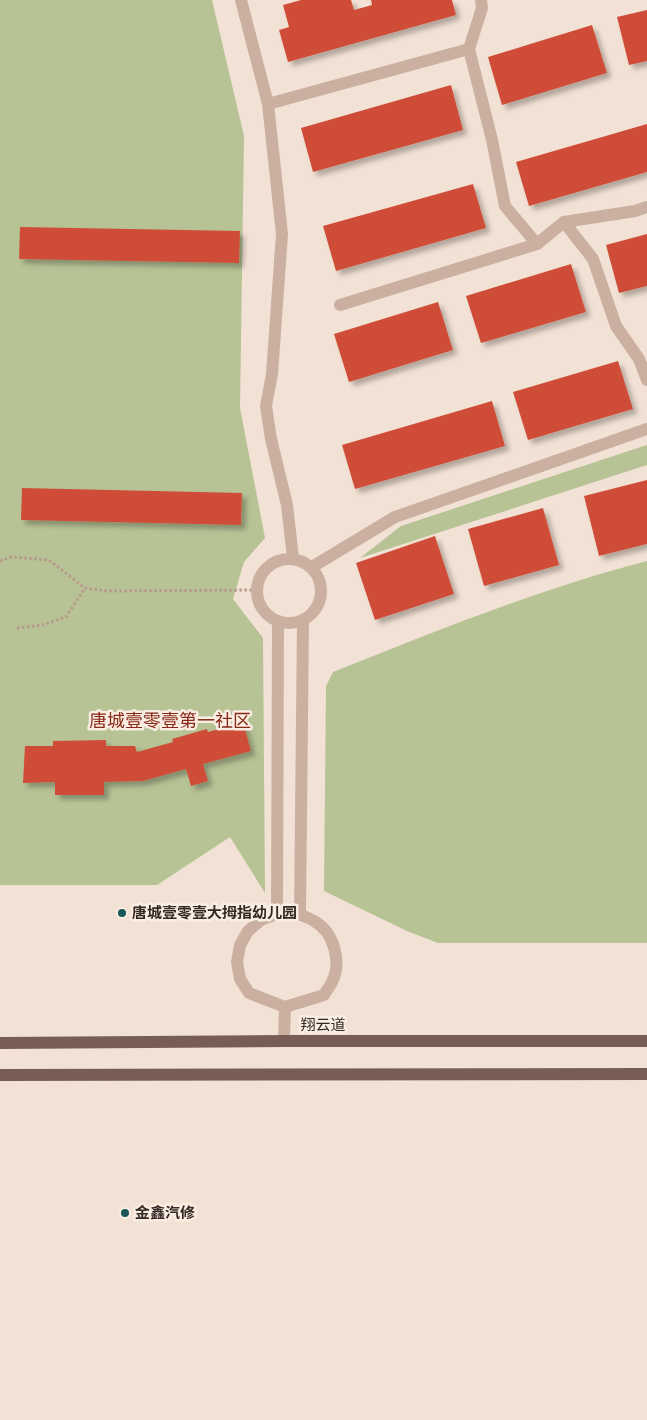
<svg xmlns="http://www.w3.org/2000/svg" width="647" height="1420" font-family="Cabin,'Noto Sans SC',sans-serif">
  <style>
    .green { fill: #b7c295 }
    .building { fill: #cf4e37; filter: url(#shadow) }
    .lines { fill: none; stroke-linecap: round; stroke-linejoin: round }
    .path { stroke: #b69a8b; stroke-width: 3; stroke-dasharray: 2.5 2.5; stroke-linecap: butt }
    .lane { stroke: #cbb0a1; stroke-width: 12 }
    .primary { stroke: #785d54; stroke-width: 12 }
    .poi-dot { fill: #185856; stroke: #faede2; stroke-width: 2 }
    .labels { text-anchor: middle; stroke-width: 5; stroke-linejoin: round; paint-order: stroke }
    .poi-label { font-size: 15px; font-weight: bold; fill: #342824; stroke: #faede2; text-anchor: start }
    .street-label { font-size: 15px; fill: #342824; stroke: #faede2 }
    .quarter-label { font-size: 18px; fill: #882818; stroke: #faede2 }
  </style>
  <defs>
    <filter id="shadow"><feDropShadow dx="4.5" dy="4.5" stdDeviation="2.5" flood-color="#0004"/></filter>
  </defs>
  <rect width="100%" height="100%" fill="#f2e2d5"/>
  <g class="green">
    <path d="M0 0H212L244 136 240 408 265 538 244 562 233 599 263 638 265 893 230 837 157 885H0Z"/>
    <path d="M647 445V465L360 558 401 526Z"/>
    <path d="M647 561V943H438L407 931 324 891 326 686 333 672C436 631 539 589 647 561Z"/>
  </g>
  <g class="building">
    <path d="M301 0H351L354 10 372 5 371 0H452L456 15 288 62 279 30 289 27 283 5Z"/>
    <path d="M647 10V61L629 65 617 17Z"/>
    <path d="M592 25 607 73 502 105 488 57Z"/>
    <path d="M451 85 463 130 313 172 301 128Z"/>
    <path d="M647 124V172L529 206 516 162Z"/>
    <path d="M473 184 486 228 336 271 323 226Z"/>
    <path d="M20 227 240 231 239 263 19 259Z"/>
    <path d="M647 234V286L619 293 606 245Z"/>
    <path d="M571 264 586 312 481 343 466 296Z"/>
    <path d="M438 302 453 350 349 382 334 334Z"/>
    <path d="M618 361 633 409 528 440 513 392Z"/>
    <path d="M492 401 505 446 355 489 342 445Z"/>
    <path d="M647 480V544L599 556 584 496Z"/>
    <path d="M22 488 242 493 241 525 21 520Z"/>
    <path d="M543 508 559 565 484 586 468 529Z"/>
    <path d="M435 536 454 594 375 620 356 563Z"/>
    <path d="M243 722 251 751 203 764 208 781 191 786 186 769 143 781 104 782V795H55V782L23 783 25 746H53V741L106 740V746H135L137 752 173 742 172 739 207 729 208 732Z"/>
  </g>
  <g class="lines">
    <g class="path">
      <path d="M0 561 11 557 49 560 85 588 109 591 257 590"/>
      <path d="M17 628 43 625 66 617 85 588"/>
    </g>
    <g class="lane">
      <path d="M241 0 268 104 282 234 272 374 266 406 271 439 287 505 293 558"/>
      <path d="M481 0 482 8 469 49 492 140 505 206 537 244"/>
      <path d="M268 104 469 49"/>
      <path d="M564 222 593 259 616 326 639 359 647 380"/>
      <path d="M340 305 537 244 564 222 635 211 647 207"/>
      <circle cx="289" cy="591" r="32"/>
      <path d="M312 567 395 517 647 429"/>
      <path d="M289 912C298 914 306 916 314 921 334 932 342 962 332 982 330 987 326 991 324 995L285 1007 249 993 240 979 237 962 240 945 248 931 261 920 277 914Z"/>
      <path d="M277 914 278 621"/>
      <path d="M300 914 303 620"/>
      <path d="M284 1041 285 1007"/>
    </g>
    <g class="primary">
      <path d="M0 1043 284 1041H647"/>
      <path d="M0 1075 647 1074"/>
    </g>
  </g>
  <g class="poi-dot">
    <circle cx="122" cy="913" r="5"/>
    <circle cx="125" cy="1213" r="5"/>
  </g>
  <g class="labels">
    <g class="poi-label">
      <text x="132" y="918">唐城壹零壹大拇指幼儿园</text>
      <text x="135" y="1218">金鑫汽修</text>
    </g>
    <g class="street-label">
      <text x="323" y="1030">翔云道</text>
    </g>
    <g class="quarter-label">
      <text x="170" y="727">唐城壹零壹第一社区</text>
    </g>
  </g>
</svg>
